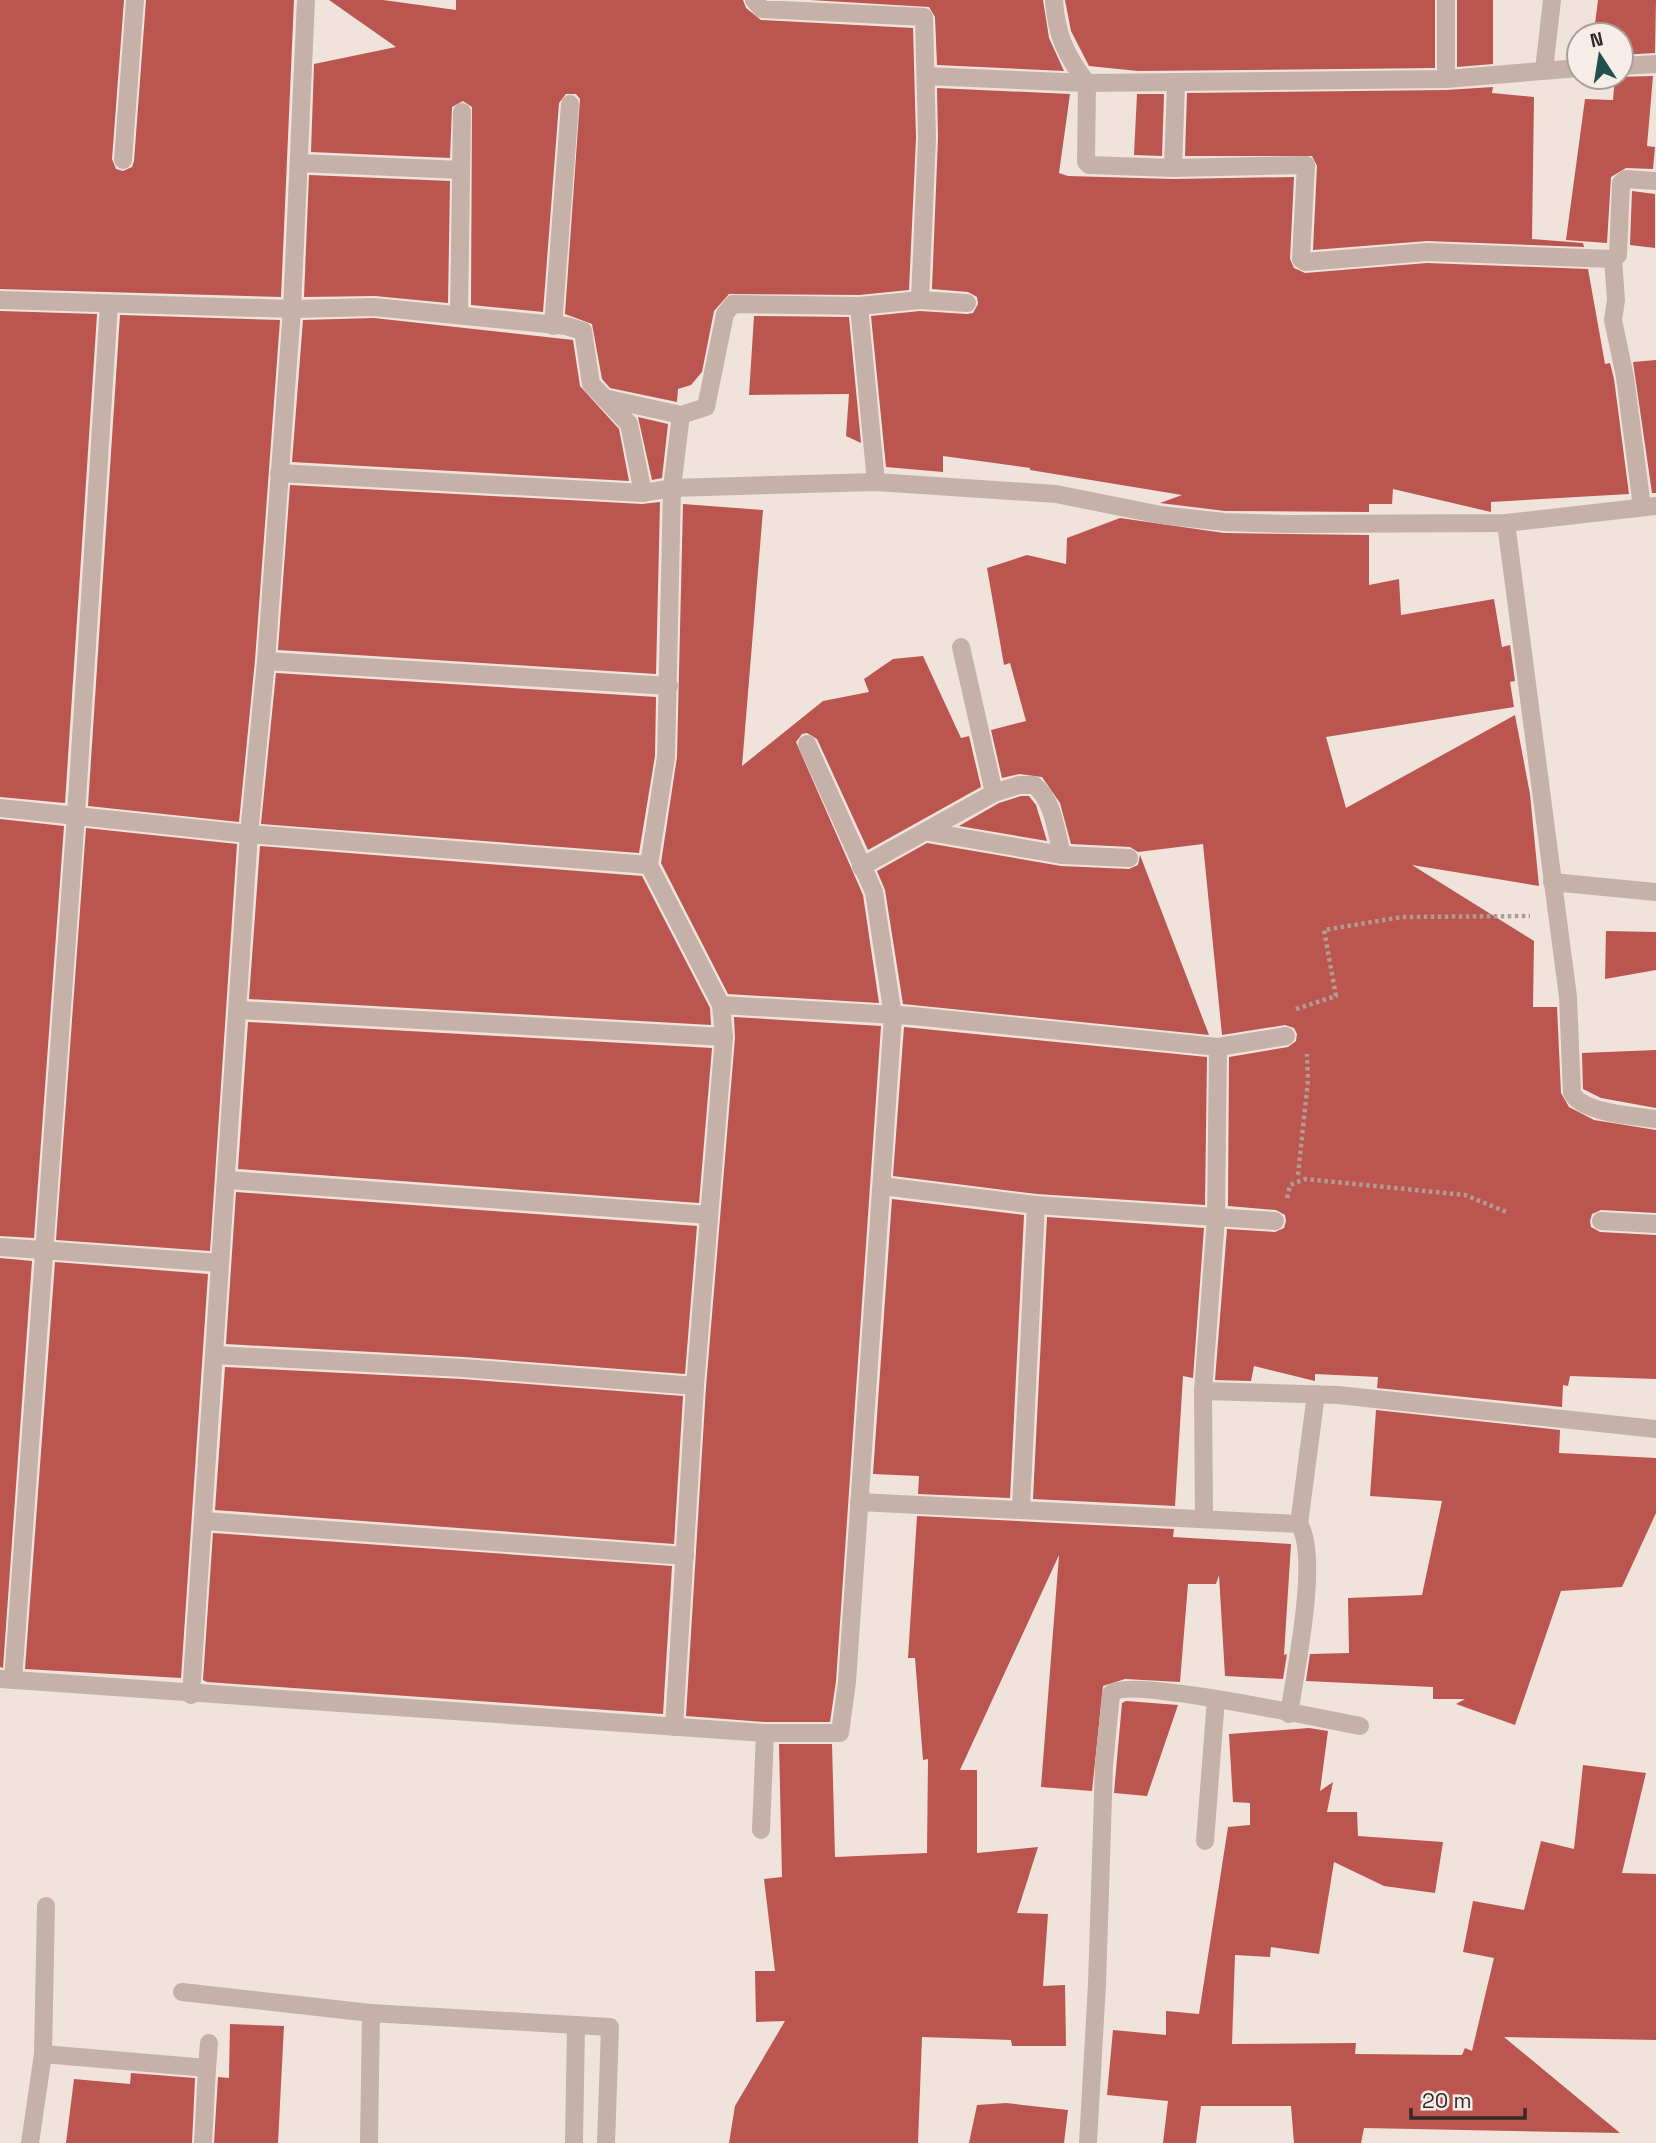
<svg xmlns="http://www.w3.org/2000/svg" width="1656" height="2143" font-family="'Space Grotesk',sans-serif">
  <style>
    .building { fill: #ba564f }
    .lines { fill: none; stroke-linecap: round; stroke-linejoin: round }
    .path { stroke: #b29b93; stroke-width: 4.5; stroke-dasharray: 3.5 3.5; stroke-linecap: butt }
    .street { stroke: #c6b1a9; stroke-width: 18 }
  </style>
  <rect width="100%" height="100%" fill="#efe3dc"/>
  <g class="building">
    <path d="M0 0H124L112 159 116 169 123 171 132 167 134 161 146 0H294L281 297 0 289Z"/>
    <path d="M329 0H383L456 10V0H743L746 8 761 20 913 28 916 138 909 290 859 295 729 294 714 311 702 372 691 385 678 389 677 402 610 388 602 379 592 324 565 314 580 99 576 94H566L559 103 543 312 471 305 472 107 463 101 452 107 450 158 311 152 314 64 396 47Z"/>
    <path d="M810 0H1043L1049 38 1064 71 937 65 935 17 929 7Z"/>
    <path d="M1065 0H1435V68L1138 71 1089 66 1071 31Z"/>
    <path d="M1457 0H1493V64L1457 67Z"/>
    <path d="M1598 0H1656L1655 53 1621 55V35L1594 32Z"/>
    <path d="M1653 76 1647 146 1655 147 1653 169 1626 168 1611 177 1607 243 1566 240 1585 99 1613 100 1615 77Z"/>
    <path d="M1493 87 1492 93 1534 97 1532 239 1583 243 1584 247 1427 241 1313 250 1317 166 1312 156H1185L1187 93 1446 90Z"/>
    <path d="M937 88 1070 94 1059 173 1068 176 1173 179 1294 177 1290 259 1294 268 1305 273 1427 263 1588 269 1605 364 1610 363 1614 379 1629 494 1491 502V512L1393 489 1392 504H1369V512L1225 511 1160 503 1182 495 1030 470V468L943 456V472L886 467 871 316 920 311 967 314 973 313 978 304 977 297 968 292 932 289 938 138Z"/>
    <path d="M1137 94H1164L1162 156 1134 155Z"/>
    <path d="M309 175 450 181 448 303 375 296 304 297Z"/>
    <path d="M1632 191 1655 194V248L1630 245Z"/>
    <path d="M0 311 97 314 65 803 0 797Z"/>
    <path d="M120 315 280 320 255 660 239 822 88 806Z"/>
    <path d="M754 316 849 317 861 443 846 436 849 394 749 395Z"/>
    <path d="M374 318 573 340 580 386 619 429 629 481 292 462 303 320Z"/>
    <path d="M1656 360V493H1652L1633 362Z"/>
    <path d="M638 417 668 424 662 478 652 480Z"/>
    <path d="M290 485 642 504 660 502 656 674 278 650Z"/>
    <path d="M683 504 763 510 742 766 823 701 869 692 864 679 893 659 923 656 961 738 969 736 981 787 868 850 817 739 807 733 802 734 796 742 863 895 879 1003 728 994 661 863 677 757Z"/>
    <path d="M1120 518 1224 533 1369 535V585L1399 579 1401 615 1494 599 1502 647 1510 645 1515 681 1510 682 1514 707 1326 737 1346 808 1515 715 1530 794 1539 886 1412 865 1534 941 1533 1007H1557L1561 1093 1569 1107 1594 1120 1656 1130V1213L1601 1210 1592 1214 1590 1221 1591 1227 1600 1232 1656 1235V1379L1570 1376 1568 1386 1563 1385 1562 1407 1377 1388 1378 1377 1315 1374V1381L1254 1366 1251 1381 1215 1380 1227 1229 1275 1232 1284 1228 1286 1221 1285 1215 1276 1210 1228 1206 1229 1057 1288 1047 1296 1041 1297 1034 1294 1028 1285 1025 1222 1035 1203 844 1138 852 1130 847 1071 844 1060 803 1042 777 1019 774 1002 778 991 730 1026 721 1010 663 1004 665 987 568 1027 555 1066 564 1067 538Z"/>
    <path d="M276 673 656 697 655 756 639 853 261 824Z"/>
    <path d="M1021 796H1029L1036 805 1047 841 959 826 999 803Z"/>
    <path d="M0 819 64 826 34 1238 0 1236Z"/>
    <path d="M86 828 237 844 210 1251 56 1240Z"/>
    <path d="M927 843 1061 866 1129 869 1138 865 1140 855 1209 1035 903 1004 885 890 877 871Z"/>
    <path d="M260 846 642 876 710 1008 711 1025 249 999Z"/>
    <path d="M1606 931 1656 932V970L1605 979Z"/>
    <path d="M734 1017 881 1026 836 1681 830 1722H765L686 1716 706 1387 735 1038Z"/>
    <path d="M248 1022 712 1048 699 1203 238 1169Z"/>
    <path d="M904 1027 1207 1057 1205 1205 1037 1194 893 1176Z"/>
    <path d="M1656 1050V1108L1601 1098 1583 1089 1582 1053Z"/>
    <path d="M236 1192 697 1226 685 1374 464 1357 226 1344Z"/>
    <path d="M892 1199 1024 1215 1010 1498 918 1494 919 1476 873 1474Z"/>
    <path d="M1047 1217 1204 1228 1193 1378 1183 1376 1175 1506 1033 1499Z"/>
    <path d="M0 1258 32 1261 3 1668 0 1667Z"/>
    <path d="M55 1262 208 1274 181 1678 25 1669Z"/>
    <path d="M225 1367 462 1379 683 1396 674 1544 215 1510Z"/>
    <path d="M1376 1410 1560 1430 1559 1453 1656 1458V1513L1622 1587 1561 1591 1515 1725 1456 1704 1465 1699H1433V1687L1306 1681 1310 1654 1349 1653 1348 1598 1422 1595 1442 1501 1370 1496Z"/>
    <path d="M917 1516 1174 1529 1173 1537 1291 1544 1284 1655 1287 1654 1283 1679 1225 1676 1219 1575 1216 1584H1188L1180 1682 1125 1679 1103 1686 1092 1791 1041 1787 1059 1555 960 1770H977V1853L1038 1847 1017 1913 1048 1914 1043 1986 1065 1985 1066 2046H1012L1011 2040 922 2037 918 2143H729L735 2106 785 2021 756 2022 755 1971H775L764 1879 782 1877 779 1744H832L835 1857 927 1853 928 1759 923 1760 915 1658H908Z"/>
    <path d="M213 1533 672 1566 663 1714 207 1682 203 1680Z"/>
    <path d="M1126 1701 1178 1705 1147 1796 1114 1793 1122 1703Z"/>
    <path d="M1309 1728 1328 1731 1320 1791 1333 1782 1327 1812H1357L1358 1836 1443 1842 1435 1893 1384 1886 1334 1862 1319 1954 1271 1947 1270 1957 1235 1955 1232 2044 1356 2043 1355 2054 1462 2055 1465 2048 1472 2051 1494 1958 1463 1952 1473 1901 1524 1910 1541 1841 1574 1849 1583 1765 1646 1773 1622 1873 1656 1874V2040L1504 2037 1620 2133 1364 2128 1361 2143H1294L1291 2106H1201L1196 2143H1163L1168 2101 1107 2095 1113 2030 1166 2035V2011L1199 2014 1228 1827 1250 1825V1803L1233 1802 1229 1734Z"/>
    <path d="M230 2024 284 2026 278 2143H214L218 2077 229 2078Z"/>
    <path d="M131 2073 195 2078 192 2143H66L74 2079 130 2084Z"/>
    <path d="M1006 2103 1068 2110 1064 2143H969L977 2105Z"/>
  </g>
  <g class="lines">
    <g class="path">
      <path d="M1296 1009 1336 996 1324 930 1402 917 1530 916"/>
      <path d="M1298 1175 1308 1080 1307 1054"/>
      <path d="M1287 1198 1290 1185 1305 1179 1465 1195 1509 1213"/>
    </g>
    <g class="street">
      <path d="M754 0 762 9 924 17 927 138 920 300"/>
      <path d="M1054 0C1056 34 1066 56 1087 83L1446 79 1579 68"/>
      <path d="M1446 0V79"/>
      <path d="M1621 66 1656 64"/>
      <path d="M1544 70 1552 0"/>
      <path d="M926 76 1087 83 1086 162 1089 165 1173 168 1176 83"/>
      <path d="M123 160 135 0"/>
      <path d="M299 163 461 170"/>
      <path d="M1173 168 1306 165 1301 259 1305 262 1427 252 1613 259 1618 255 1621 183 1626 179 1656 181"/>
      <path d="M1613 259 1616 300 1613 320 1625 377 1642 507"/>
      <path d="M0 300 292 309 374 307 566 326 583 331 591 384 629 424 643 493"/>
      <path d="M859 306 876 482"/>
      <path d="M459 315 462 112"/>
      <path d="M553 326 570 104"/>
      <path d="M604 398 681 415 706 407 725 314 733 304 859 306 920 300 967 303"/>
      <path d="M279 473 643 493 672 488 876 482 1056 494 1161 515 1224 522 1287 524 1506 523 1656 506"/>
      <path d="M1506 523 1568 997 1572 1093C1582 1113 1634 1116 1656 1119"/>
      <path d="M961 647 994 793"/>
      <path d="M266 661 669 686"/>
      <path d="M0 808 249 834 649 865"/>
      <path d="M929 832 1062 855 1129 858"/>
      <path d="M861 867 994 793 1019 785H1034C1054 801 1056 832 1062 855"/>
      <path d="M1552 882 1656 892"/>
      <path d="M721 1005 913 1016 1218 1047 1286 1036"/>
      <path d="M240 1010 724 1037"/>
      <path d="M228 1180 709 1215"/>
      <path d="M882 1186 1036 1205 1275 1221"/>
      <path d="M1601 1221 1656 1224"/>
      <path d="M0 1247 220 1263"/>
      <path d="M215 1355 463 1368 695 1386"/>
      <path d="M1203 1391 1338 1395 1656 1429"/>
      <path d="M859 1502 1299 1524C1320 1556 1295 1673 1289 1714"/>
      <path d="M1021 1508 1036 1205"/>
      <path d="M1204 1518 1203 1391 1216 1218 1218 1047"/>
      <path d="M205 1521 685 1556"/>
      <path d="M1299 1524 1316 1394"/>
      <path d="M0 1679 765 1733H840L847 1682 893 1016 874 892 807 744"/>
      <path d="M13 1680 76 815 109 304"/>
      <path d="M191 1695 249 834 266 661 292 309 306 0"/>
      <path d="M674 1727 695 1386 724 1037 721 1005 649 865 666 757 672 488 681 415"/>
      <path d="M761 1830 765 1733"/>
      <path d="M1205 1841 1216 1699"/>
      <path d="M182 1992 371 2013"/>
      <path d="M43 2054 207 2068 209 2043"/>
      <path d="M30 2143 43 2054 46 1906"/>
      <path d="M203 2143 207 2068"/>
      <path d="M369 2143 371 2013 610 2027 606 2143"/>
      <path d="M574 2143 576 2025"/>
      <path d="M1088 2143 1097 1984 1104 1765 1111 1694C1127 1676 1326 1720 1360 1726"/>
    </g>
  </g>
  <g transform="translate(1600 56) rotate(348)"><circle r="33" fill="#f7ede8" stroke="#a99f9b" stroke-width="2"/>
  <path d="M0-5L12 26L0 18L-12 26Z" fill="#22514c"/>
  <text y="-10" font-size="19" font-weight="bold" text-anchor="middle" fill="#342a28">N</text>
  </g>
  <path d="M1411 2108v10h114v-10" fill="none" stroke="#342a28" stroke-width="3.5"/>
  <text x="1422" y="2108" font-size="21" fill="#342a28" stroke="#f7ede8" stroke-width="5" paint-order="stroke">20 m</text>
</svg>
